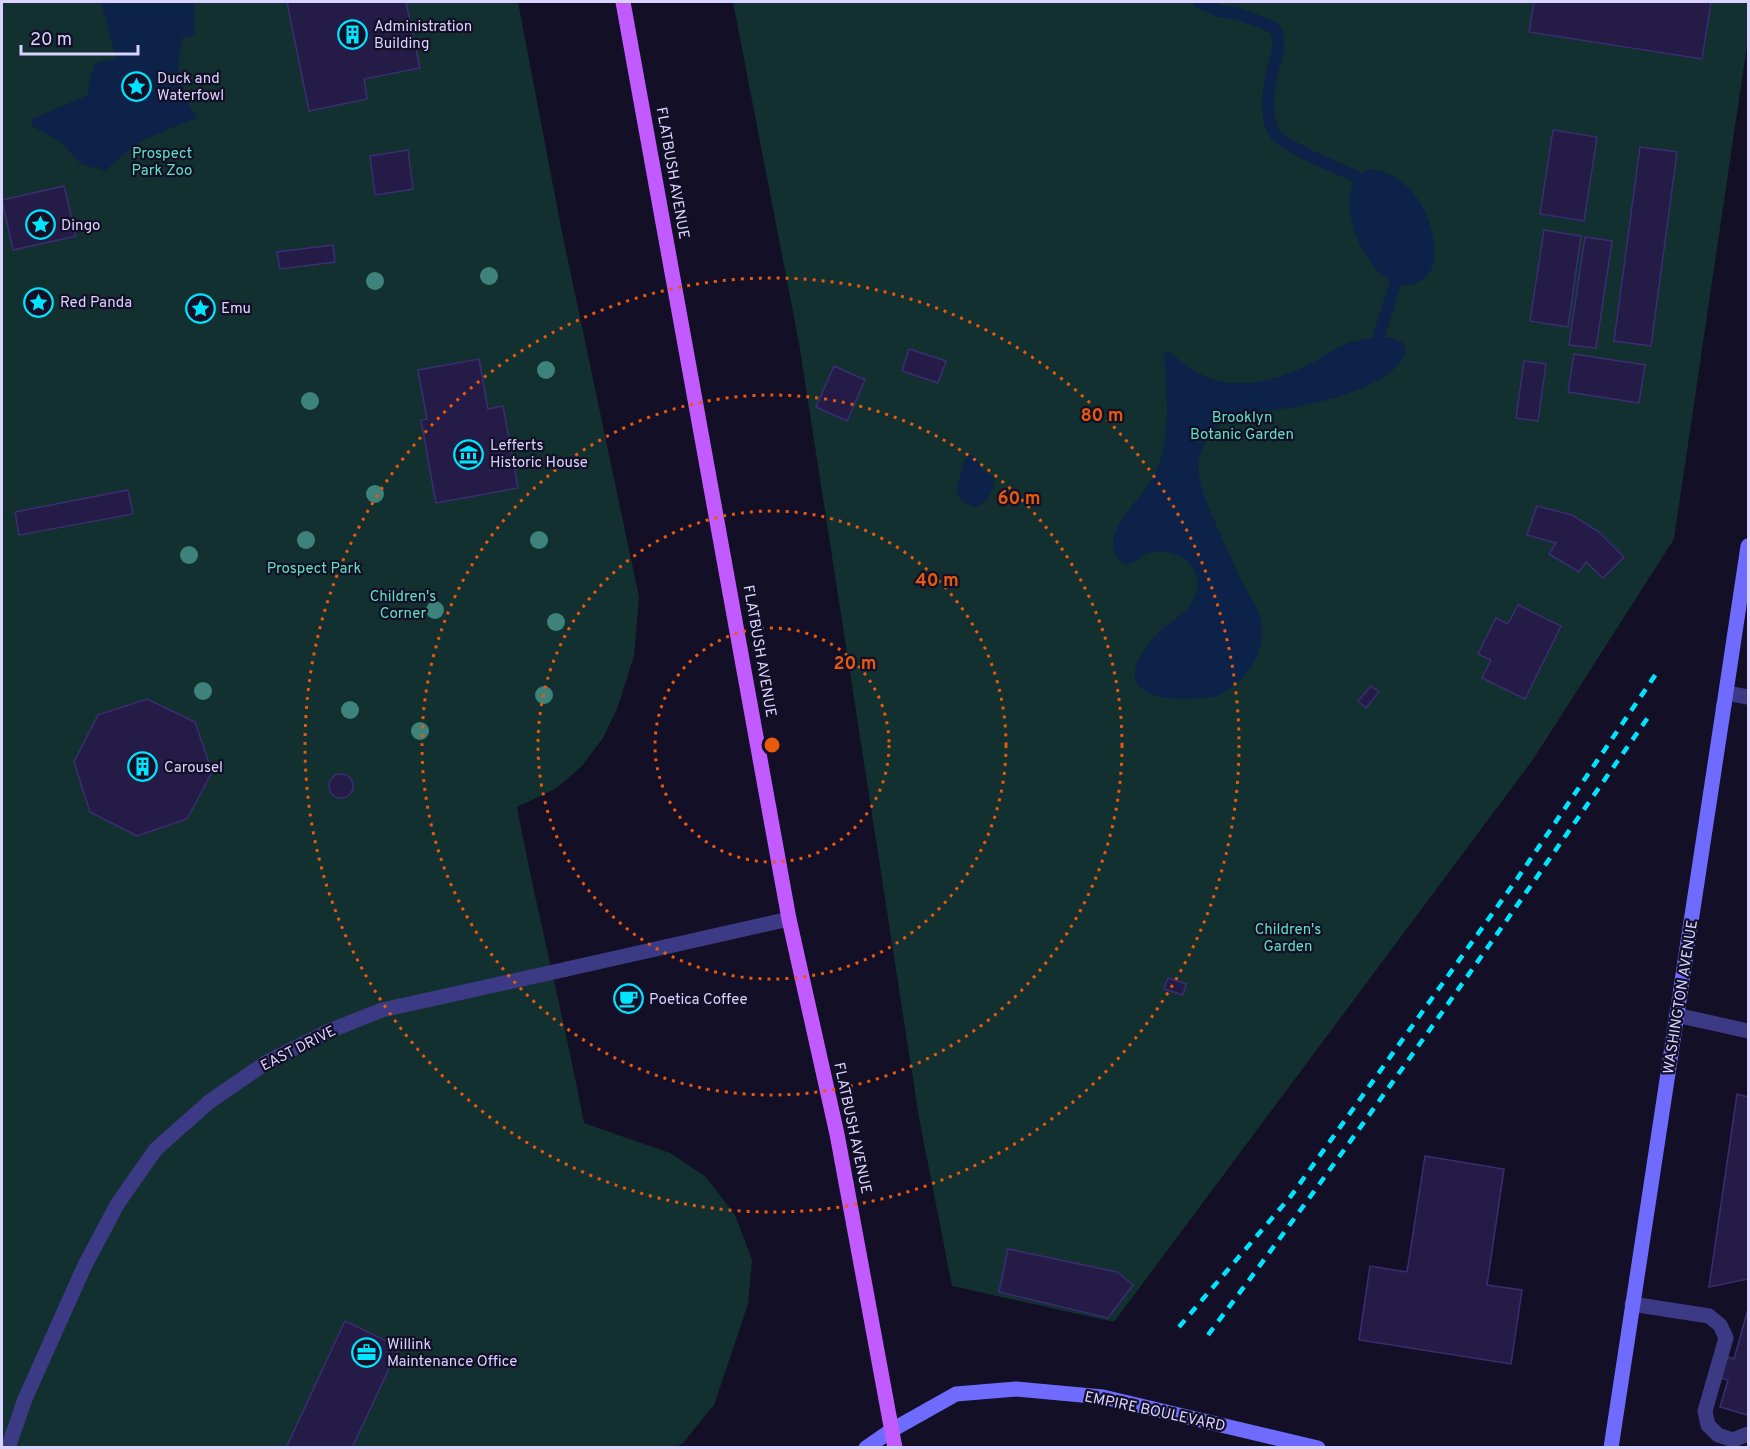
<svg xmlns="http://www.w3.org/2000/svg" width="1750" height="1449" font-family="Overpass,sans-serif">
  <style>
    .green { fill: #12302f }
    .water { fill: #0c2248 }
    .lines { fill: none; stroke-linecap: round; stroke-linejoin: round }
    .stream { stroke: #0c2248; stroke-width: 12 }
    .building { fill: #241b47; stroke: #3b2d73; stroke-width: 1.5 }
    .lane { stroke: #3d3a85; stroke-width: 15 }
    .street { stroke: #3d3a85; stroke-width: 15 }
    .secondary { stroke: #6f6bff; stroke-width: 15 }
    .primary { stroke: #c25bff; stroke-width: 15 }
    .rail { stroke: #00e5ff; stroke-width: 4.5; stroke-dasharray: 9 8; stroke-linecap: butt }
    .secondary-bridge { stroke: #6f6bff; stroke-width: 15 }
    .tree { fill: #3d827b }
    .ring { fill: none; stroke: #e8590c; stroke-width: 3; stroke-dasharray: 3 6 }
    .labels { text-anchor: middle; stroke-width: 4.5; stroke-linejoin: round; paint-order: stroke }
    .poi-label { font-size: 15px; fill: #d9d4ff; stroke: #130f26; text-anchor: start }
    .park-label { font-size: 15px; fill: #5fe0c0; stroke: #130f26 }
    .street-label { font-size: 15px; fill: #d9d4ff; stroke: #130f26 }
    .centre { fill: #e8590c; stroke: #130f26; stroke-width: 3 }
    .ring-label { font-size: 18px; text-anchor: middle; font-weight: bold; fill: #e8590c; stroke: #130f26; stroke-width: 4.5; stroke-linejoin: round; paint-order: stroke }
  </style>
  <rect width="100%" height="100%" fill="#130f26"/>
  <g class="green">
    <path d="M2 2H518L561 227 639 597 634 656 617 709 603 738 582 766 557 788 517 807C537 913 564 1017 584 1123L670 1153 706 1177 735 1215 752 1260 748 1304 714 1405 683 1443 676 1447 2 1448Z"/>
    <path d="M733 2H1748V39L1674 539 1534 758 1114 1322 952 1286 919 1118 799 343Z"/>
  </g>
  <g class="water">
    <path d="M101 2H194L195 35 182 38 178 71 190 106 197 118 168 129 136 144 105 171 81 164 61 142 32 126V119L88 95 89 80 95 64 116 58Z"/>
    <path d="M1369 169C1406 172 1429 207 1434 241 1435 250 1435 260 1432 268 1428 276 1419 284 1411 285 1368 291 1333 202 1357 176 1360 173 1365 171 1369 169Z"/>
    <path d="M1379 336 1393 338 1403 343 1406 353C1392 387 1316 405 1281 409 1266 411 1237 412 1225 420 1216 426 1207 440 1202 449 1194 469 1201 486 1208 505 1218 531 1230 556 1242 582 1250 597 1262 612 1262 630 1263 648 1253 670 1239 681 1231 688 1219 697 1207 698 1156 703 1105 692 1156 635 1164 625 1176 620 1184 612 1193 604 1199 590 1197 578 1193 557 1165 546 1146 554 1140 556 1134 563 1128 564 1120 565 1115 556 1114 550 1107 528 1141 498 1152 479 1172 444 1167 392 1164 354L1166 352H1169C1177 358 1186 366 1195 371 1230 393 1272 382 1306 366 1318 361 1327 353 1339 347 1351 341 1365 339 1379 336Z"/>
    <path d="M971 454C982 464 978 470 994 477 994 493 988 501 975 508L963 501 956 492 965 458Z"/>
  </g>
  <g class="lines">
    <g class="stream">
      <path d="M1199 2 1219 11 1237 13 1275 28C1282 43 1277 52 1273 68 1269 86 1263 121 1277 136 1289 149 1338 168 1357 177"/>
      <path d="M1379 336 1395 284"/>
    </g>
  </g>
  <g class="building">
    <path d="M287 2H406L420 68 364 79 367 99 309 111Z"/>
    <path d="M1534 2H1711L1702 59 1529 32Z"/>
    <path d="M1553 130 1597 137 1584 221 1540 214Z"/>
    <path d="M1640 147 1677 152 1651 346 1614 341Z"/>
    <path d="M408 150 413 189 375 195 370 156Z"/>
    <path d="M64 186 76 236 13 250 2 200Z"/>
    <path d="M1544 230 1581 236 1568 327 1530 321Z"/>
    <path d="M1585 237 1612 241 1596 348 1569 345Z"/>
    <path d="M333 245 335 262 280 269 277 252Z"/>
    <path d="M909 349 946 361 938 383 902 371Z"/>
    <path d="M1574 354 1645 365 1639 403 1568 392Z"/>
    <path d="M479 359 488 409 503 406 518 488 436 503 421 420 427 419 418 370Z"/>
    <path d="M1524 361 1546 364 1538 421 1516 418Z"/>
    <path d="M834 366 865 380 847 421 816 407Z"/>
    <path d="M128 490 133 514 19 535 15 512Z"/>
    <path d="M1537 506 1572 515 1599 532 1624 557 1603 578 1586 562 1579 572 1549 554 1556 543 1527 535Z"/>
    <path d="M1518 605 1561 626 1525 699 1482 678 1491 660 1478 654 1496 618 1508 624Z"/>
    <path d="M1371 686 1379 692 1366 708 1358 701Z"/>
    <path d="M147 699 195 722 212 772 187 819 137 836 90 812 74 762 98 715Z"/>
    <circle cx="341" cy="786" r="12"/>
    <path d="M1168 978 1186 984 1183 995 1164 989Z"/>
    <path d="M1737 1094 1748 1097V1279L1709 1287Z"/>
    <path d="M1425 1156 1504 1169 1487 1285 1522 1290 1511 1364 1359 1340 1370 1266 1407 1272Z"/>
    <path d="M1008 1249 1117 1272 1133 1285 1108 1318 999 1292Z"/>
    <path d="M1748 1309V1411L1747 1415 1720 1407 1728 1380 1714 1376 1720 1354 1734 1359Z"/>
    <path d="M345 1321 399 1347 352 1448H286Z"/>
  </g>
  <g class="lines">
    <g class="lane">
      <path d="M1726 693 1748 697"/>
      <path d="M567 969 789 919"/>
      <path d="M1632 1304 1709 1316 1720 1325 1726 1338 1705 1411 1708 1425 1718 1435 1733 1440 1748 1434"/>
    </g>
    <g class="street">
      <path d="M1676 1015 1748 1031"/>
      <path d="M8 1448 25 1399 85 1265 118 1203 156 1149 209 1102 267 1062 329 1031 382 1010 567 969"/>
    </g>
    <g class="secondary">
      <path d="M866 1448 892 1430 956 1394 1016 1389 1103 1397 1318 1448"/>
      <path d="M1611 1448 1724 705"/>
    </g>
    <path class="primary" d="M623 2 789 919 837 1134 895 1448"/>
    <g class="rail">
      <path d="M1179 1327 1291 1196 1517 879 1656 674"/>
      <path d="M1208 1335C1360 1133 1504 924 1649 716"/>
    </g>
    <path class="secondary-bridge" d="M1724 705 1748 546"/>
  </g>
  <g class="tree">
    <circle cx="489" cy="276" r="9"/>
    <circle cx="375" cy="281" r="9"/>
    <circle cx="546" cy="370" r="9"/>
    <circle cx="310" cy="401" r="9"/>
    <circle cx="375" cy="494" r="9"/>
    <circle cx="306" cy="540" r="9"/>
    <circle cx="539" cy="540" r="9"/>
    <circle cx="189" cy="555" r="9"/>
    <circle cx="435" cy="610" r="9"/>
    <circle cx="556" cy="622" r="9"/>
    <circle cx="203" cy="691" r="9"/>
    <circle cx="544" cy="695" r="9"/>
    <circle cx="350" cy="710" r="9"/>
    <circle cx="420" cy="731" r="9"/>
  </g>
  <g class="ring">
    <circle cx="772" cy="745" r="117"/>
    <circle cx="772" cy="745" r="234"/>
    <circle cx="772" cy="745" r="350"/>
    <circle cx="772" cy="745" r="467"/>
  </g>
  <defs>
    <symbol id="building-ring" viewBox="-11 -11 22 22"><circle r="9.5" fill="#130f26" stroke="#00e5ff" stroke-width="1.5"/><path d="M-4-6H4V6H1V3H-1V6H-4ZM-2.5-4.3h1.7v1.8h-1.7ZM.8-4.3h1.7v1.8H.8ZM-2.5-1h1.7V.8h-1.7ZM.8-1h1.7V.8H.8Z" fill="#00e5ff"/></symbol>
    <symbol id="sight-ring" viewBox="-11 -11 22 22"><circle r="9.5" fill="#130f26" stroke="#00e5ff" stroke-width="1.5"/><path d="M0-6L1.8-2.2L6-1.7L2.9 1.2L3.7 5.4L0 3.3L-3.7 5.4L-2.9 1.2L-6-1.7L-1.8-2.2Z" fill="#00e5ff"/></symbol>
    <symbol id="museum-ring" viewBox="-11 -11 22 22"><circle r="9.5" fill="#130f26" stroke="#00e5ff" stroke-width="1.5"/><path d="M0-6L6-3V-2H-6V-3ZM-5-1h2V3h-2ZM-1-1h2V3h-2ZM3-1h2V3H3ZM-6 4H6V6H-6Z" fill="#00e5ff"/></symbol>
    <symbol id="cafe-ring" viewBox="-11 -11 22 22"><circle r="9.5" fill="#130f26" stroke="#00e5ff" stroke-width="1.5"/><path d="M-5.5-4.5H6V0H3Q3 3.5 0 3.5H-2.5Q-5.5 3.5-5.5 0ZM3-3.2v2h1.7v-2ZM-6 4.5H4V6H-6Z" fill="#00e5ff"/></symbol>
    <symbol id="office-ring" viewBox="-11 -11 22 22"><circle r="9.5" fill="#130f26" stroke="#00e5ff" stroke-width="1.5"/><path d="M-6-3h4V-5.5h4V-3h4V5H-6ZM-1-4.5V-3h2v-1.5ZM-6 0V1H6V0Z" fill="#00e5ff"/></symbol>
  </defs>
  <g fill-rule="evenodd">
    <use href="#building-ring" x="336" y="18" width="33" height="33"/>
    <use href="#sight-ring" x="120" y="70" width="33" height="33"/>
    <use href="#sight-ring" x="24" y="208" width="33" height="33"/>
    <use href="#sight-ring" x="22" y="286" width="33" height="33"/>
    <use href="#sight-ring" x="184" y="292" width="33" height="33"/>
    <use href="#museum-ring" x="452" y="438" width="33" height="33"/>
    <use href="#building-ring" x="126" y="750" width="33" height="33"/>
    <use href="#cafe-ring" x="612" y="982" width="33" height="33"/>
    <use href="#office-ring" x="350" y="1336" width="33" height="33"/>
  </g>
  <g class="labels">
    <g class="poi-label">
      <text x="374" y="31">Administration<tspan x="374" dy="17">Building</tspan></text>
      <text x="157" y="83">Duck and<tspan x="157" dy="17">Waterfowl</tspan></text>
      <text x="61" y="230">Dingo</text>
      <text x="60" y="307">Red Panda</text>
      <text x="221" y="313">Emu</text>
      <text x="490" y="450">Lefferts<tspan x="490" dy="17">Historic House</tspan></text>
      <text x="164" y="772">Carousel</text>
      <text x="649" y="1004">Poetica Coffee</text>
      <text x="387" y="1349">Willink<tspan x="387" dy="17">Maintenance Office</tspan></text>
    </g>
    <g class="park-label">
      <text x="162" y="158">Prospect<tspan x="162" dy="17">Park Zoo</tspan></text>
      <text x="1242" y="422">Brooklyn<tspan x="1242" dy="17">Botanic Garden</tspan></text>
      <text x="314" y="573">Prospect Park</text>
      <text x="403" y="601">Children's<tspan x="403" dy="17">Corner</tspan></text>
      <text x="1288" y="934">Children's<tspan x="1288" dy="17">Garden</tspan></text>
    </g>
    <g class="street-label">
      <text transform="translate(673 173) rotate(80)" y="5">FLATBUSH AVENUE</text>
      <text transform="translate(760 651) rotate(80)" y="5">FLATBUSH AVENUE</text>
      <text transform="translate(1680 997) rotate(-81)" y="5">WASHINGTON AVENUE</text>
      <text transform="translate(298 1048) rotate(-27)" y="5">EAST DRIVE</text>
      <text transform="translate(853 1128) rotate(78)" y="5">FLATBUSH AVENUE</text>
      <text transform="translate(1155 1411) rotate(12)" y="5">EMPIRE BOULEVARD</text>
    </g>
  </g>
  <circle cx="772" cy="745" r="9" class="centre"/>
  <g class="ring-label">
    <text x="1102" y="421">80 m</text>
    <text x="1019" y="504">60 m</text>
    <text x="937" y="586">40 m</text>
    <text x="855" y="669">20 m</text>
  </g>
  <rect width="1750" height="1449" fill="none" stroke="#d9d4ff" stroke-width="6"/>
  <path d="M21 45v9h117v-9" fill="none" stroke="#d9d4ff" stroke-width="3"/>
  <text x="30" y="45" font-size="18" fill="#d9d4ff" stroke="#130f26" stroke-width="4.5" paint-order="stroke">20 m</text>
</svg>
